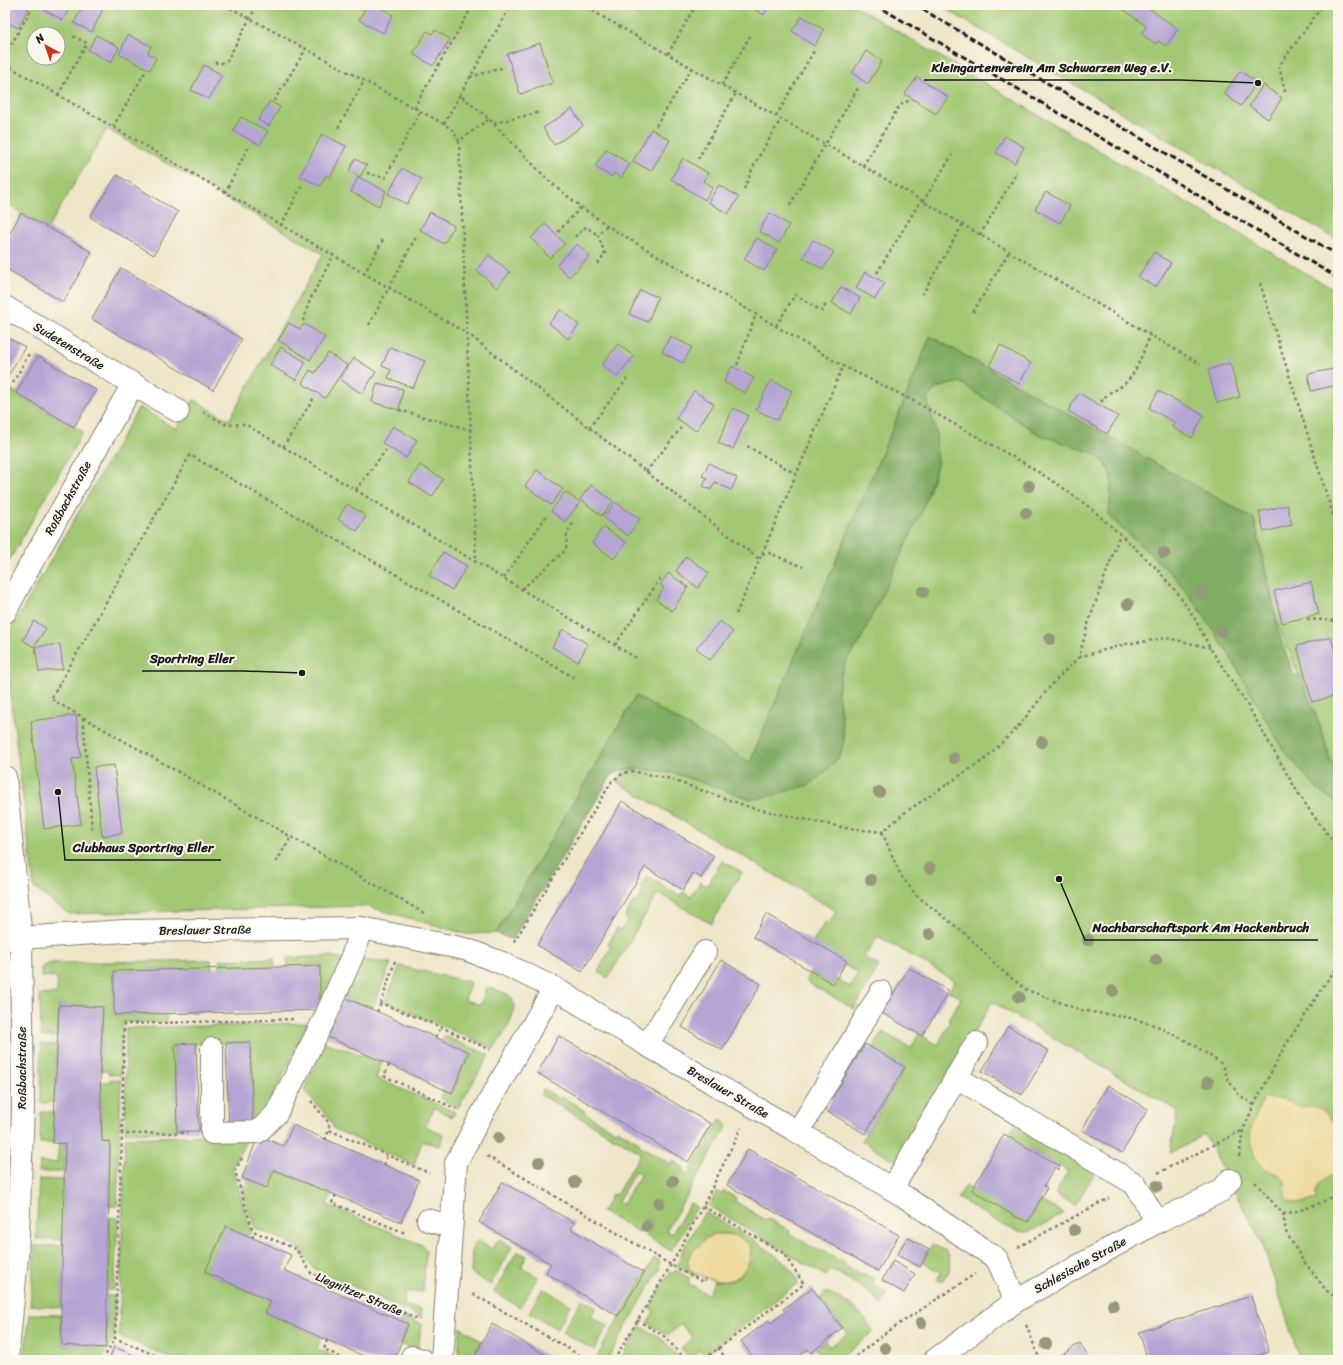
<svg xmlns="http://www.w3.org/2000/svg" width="1343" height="1365" font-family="Sriracha,sans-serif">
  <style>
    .green { fill: #a1c772; stroke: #5e7247; fill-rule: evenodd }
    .forest { fill: #80ac64; stroke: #4e6440 }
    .sand { fill: #eeda9e; stroke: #857b5d }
    .building { fill: #b4a4d3 }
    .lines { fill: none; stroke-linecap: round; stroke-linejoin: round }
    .minor-casing { stroke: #868172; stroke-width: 24 }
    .path { stroke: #868172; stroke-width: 2.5; stroke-dasharray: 3 3; stroke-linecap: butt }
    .minor { stroke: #fff; stroke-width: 22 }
    .rail { stroke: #1c1c1c; stroke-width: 3; stroke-dasharray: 6 3; stroke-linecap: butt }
    .tree { fill: #95987a }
    .labels { text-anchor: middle; stroke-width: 4; stroke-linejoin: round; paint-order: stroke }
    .street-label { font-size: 12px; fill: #1c1c1c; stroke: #fbf7ec }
    .leader { fill: none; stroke: #1c1c1c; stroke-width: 1.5 }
    .callout-dot { fill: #1c1c1c; stroke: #fbf7ec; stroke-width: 1.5 }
    .callout-label { font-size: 13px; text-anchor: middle; font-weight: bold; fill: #1c1c1c; stroke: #fbf7ec; stroke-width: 4; stroke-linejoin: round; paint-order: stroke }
  </style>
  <rect width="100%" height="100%" fill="#fbf7ec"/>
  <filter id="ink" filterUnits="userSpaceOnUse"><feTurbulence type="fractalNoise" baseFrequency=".025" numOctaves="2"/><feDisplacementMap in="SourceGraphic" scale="8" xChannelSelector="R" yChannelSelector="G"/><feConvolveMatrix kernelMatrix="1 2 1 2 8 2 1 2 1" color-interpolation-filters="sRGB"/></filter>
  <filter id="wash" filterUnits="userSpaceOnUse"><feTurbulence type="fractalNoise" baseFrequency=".012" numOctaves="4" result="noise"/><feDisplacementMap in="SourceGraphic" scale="16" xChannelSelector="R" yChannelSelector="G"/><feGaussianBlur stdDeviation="0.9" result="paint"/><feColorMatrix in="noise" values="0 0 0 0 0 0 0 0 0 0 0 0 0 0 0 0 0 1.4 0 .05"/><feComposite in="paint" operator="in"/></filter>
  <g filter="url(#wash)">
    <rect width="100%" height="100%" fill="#efe6c9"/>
    <g class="green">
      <path d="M5 5H853L1338 292V784L1321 729 1278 625 1254 519 930 336 906 397 750 762 636 696 496 933 466 934 366 906 69 914 34 888 5 651V640L139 407 176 429 194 400 229 420 323 254 107 129 48 228 21 213 5 201ZM34 34H58V58H34Z"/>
      <path d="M939 5H1338V240Z"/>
      <path d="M960 382 1040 435 1091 452 1106 463 1112 479 1109 516 1175 577 1203 614 1231 658 1284 751 1320 792 1338 803V1360H1300L1263 1245 1204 1134 1183 1147 1170 1153 1178 1111 992 1002 899 1163 862 1141 905 1068 873 1049 882 1032 911 1048 919 1034 938 1045 950 1022 948 1021 961 998 949 991 955 981 878 936 864 957 879 966 854 1009 805 981 811 971 833 984 836 979 850 987 858 972 844 965 813 942 825 922 829 924 836 911 617 782 625 769H643L674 773 751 799 826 771 839 756 844 740 838 692 841 674 848 657 858 645 929 493 937 465 936 432 927 399 936 388Z"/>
      <path d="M5 384 16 393 83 432 9 561 5 559Z"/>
      <path d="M722 861 742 872 711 924 658 893 608 978 598 972 611 947 608 945 617 928 621 930 628 919 625 917 634 901 637 902 644 891 640 888 647 876 681 896 683 892 691 897 700 882 707 886Z"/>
      <path d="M331 956 345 959 320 1010 319 966 288 967 287 958Z"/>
      <path d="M274 958 275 967 220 969V960Z"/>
      <path d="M211 960 212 969 114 971V1015L166 1014V1022H123L121 1075 108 1074V1071H100L103 1007 59 1005 57 1037 41 1036 40 995 57 994V978L41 976V969L42 967 50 963Z"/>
      <path d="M360 960 391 963 372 1010 344 997Z"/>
      <path d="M400 966 470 982 465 1000 481 1005 486 987C492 989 501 991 507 994 526 1006 501 1037 494 1049L445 1027 385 1002Z"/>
      <path d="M308 1023 257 1129H253L250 1042 175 1044 177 1131 125 1133 126 1028Z"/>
      <path d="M444 1036 489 1055 458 1108 440 1098 443 1089 452 1093 469 1052 442 1041Z"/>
      <path d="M325 1042 382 1062 376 1078 455 1112 452 1117 434 1108 426 1126 443 1135 440 1146 422 1141 414 1165 334 1129 329 1118 304 1090Z"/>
      <path d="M41 1044 57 1045 55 1102 41 1103Z"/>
      <path d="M110 1079 121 1080 117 1206H109L110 1142 102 1141 100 1082H110Z"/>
      <path d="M544 1089 560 1099 563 1097 585 1111 584 1113 615 1131 617 1129 639 1142V1145L671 1164 673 1161 684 1168 683 1171 688 1174 720 1119 728 1125 666 1231 672 1234 690 1203 697 1207 671 1251 646 1236 653 1222 646 1219 639 1232 602 1212 612 1194 616 1195 641 1153 541 1095ZM635 1171 641 1174 622 1205 618 1202Z"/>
      <path d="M41 1112H55L53 1143H40Z"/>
      <path d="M1017 1121 1098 1168 1075 1205 1055 1194 1068 1171 1008 1137Z"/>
      <path d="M250 1134 232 1167 251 1231 248 1236 226 1227 205 1272 271 1301 266 1312 321 1338 317 1349 341 1360H176L119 1336 125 1138Z"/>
      <path d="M59 1143 65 1144 64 1172H39L40 1162 57 1163Z"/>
      <path d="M274 1170 332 1193 327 1205 422 1245 426 1250V1253L423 1292H405L404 1306 421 1309V1317L313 1268 299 1248 295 1245 255 1228 240 1185 245 1187 248 1180 267 1188Z"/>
      <path d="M39 1179 64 1180 63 1239H36Z"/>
      <path d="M966 1185 1028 1222 1040 1201 1064 1213C1054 1218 1035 1232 1025 1232 1008 1232 974 1207 958 1198Z"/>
      <path d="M724 1191 736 1198 735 1201 765 1220 767 1218 790 1231 789 1233 820 1252 822 1249 833 1257 845 1262 844 1265 861 1275 862 1274 875 1279 872 1284 888 1293 881 1305 871 1293 831 1269 826 1276 709 1206 717 1192 722 1194Z"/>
      <path d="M705 1212C725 1224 795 1259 798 1283L704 1355 700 1350 689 1358 681 1348 693 1338 681 1324 668 1335 648 1323 654 1311 650 1308 670 1272 673 1274 675 1270 690 1278 688 1283 708 1295 714 1281C719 1281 725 1282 730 1281 745 1277 749 1262 751 1248L729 1234H714L706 1238 701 1244 696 1248 688 1259 689 1268 697 1275 694 1276 677 1266 681 1259 679 1257Z"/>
      <path d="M109 1217 118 1218 114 1290H108Z"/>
      <path d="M499 1239 512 1247 491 1285 471 1273 472 1248 478 1240 491 1249Z"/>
      <path d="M932 1244 946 1251C954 1262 950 1271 942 1282L937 1280 941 1272 923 1262Z"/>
      <path d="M35 1246H63L61 1308 30 1305Z"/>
      <path d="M517 1251 527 1256 521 1267 538 1277 520 1307 494 1292Z"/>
      <path d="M654 1258 660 1262 658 1267 660 1268 607 1360 602 1359 595 1360Z"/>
      <path d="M543 1288 571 1305 557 1329 529 1312Z"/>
      <path d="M827 1292 853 1306 863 1317 874 1332 836 1360H817L821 1356 816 1349 826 1341 830 1347 847 1334 820 1298Z"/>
      <path d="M107 1296H115L114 1338 101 1360H24L30 1314 61 1315 62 1345 106 1348Z"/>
      <path d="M582 1299 596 1307 591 1316 608 1326 594 1350 562 1332Z"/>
      <path d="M384 1307 421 1324 418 1351 400 1344 408 1324 382 1313Z"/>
      <path d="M640 1326 663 1340 681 1360H620Z"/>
      <path d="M460 1327 482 1341 472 1360H458Z"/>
    </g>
    <path class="forest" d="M930 336 1254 519 1278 630 1294 675H1300L1321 729 1338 784V803L1320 792 1284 751 1231 658 1203 614 1175 577 1109 516 1112 479 1106 463 1091 452 1040 435 960 382 936 388 927 399 936 432 937 465 922 511 858 645 848 657 841 674 838 692 844 740 840 756 826 771 809 785 766 797 751 799 674 773 643 769H625L614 774 610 778 512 940 496 933 636 696 750 762 906 397Z"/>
    <g class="sand">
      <path d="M1264 1098 1283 1099 1298 1107 1314 1106 1321 1109 1326 1113 1338 1129V1174C1324 1175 1314 1185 1316 1199 1306 1202 1294 1207 1285 1197 1285 1193 1286 1186 1285 1182 1280 1171 1276 1175 1268 1170 1254 1163 1249 1144 1251 1130 1253 1119 1260 1108 1264 1098Z"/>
      <path d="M714 1234C729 1234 742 1234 751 1248 750 1252 750 1257 749 1261 748 1266 744 1270 741 1274 726 1288 703 1279 689 1268L688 1259 691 1253 696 1248 701 1244 706 1238Z"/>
    </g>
    <g id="blocks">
      <g class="building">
        <path d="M6 5H30L18 28 5 21V7Z"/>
        <path d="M35 5H71L63 20Z"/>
        <path d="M83 5H100L104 7 92 32 74 23Z"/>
        <path d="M367 5H375L393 15 383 33 359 20Z"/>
        <path d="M747 5H769L764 15Z"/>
        <path d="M1127 5H1144L1178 29 1166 46 1158 41 1156 44 1141 34 1146 26 1124 10Z"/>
        <path d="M802 16 824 30 814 46 792 31Z"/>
        <path d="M435 30 450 39 433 66 413 54 427 31 432 34Z"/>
        <path d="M96 35 119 47 111 63 88 50Z"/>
        <path d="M128 35 151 46 148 53 156 58 150 70 119 54Z"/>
        <path d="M540 43 553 83 520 94 507 54Z"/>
        <path d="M866 51 882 61 868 84 852 73Z"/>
        <path d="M204 65 222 75 209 99 191 90Z"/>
        <path d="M1240 71 1257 82 1241 106 1224 94Z"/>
        <path d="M917 77 948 97 936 114 905 94Z"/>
        <path d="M1263 85 1282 98 1268 119 1249 106Z"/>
        <path d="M270 101 280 107 269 126 258 120Z"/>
        <path d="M572 109 583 126 554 145 543 128Z"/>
        <path d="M241 117 268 131 260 145 233 131Z"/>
        <path d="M651 129 670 140 651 171 633 161Z"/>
        <path d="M322 134 346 146 330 178 326 175 320 186 300 176Z"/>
        <path d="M1005 136 1024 147 1015 163 996 153Z"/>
        <path d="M606 149 630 164 621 178 614 173 612 177 595 167Z"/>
        <path d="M683 158 708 173 703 181 713 187 705 200 671 179Z"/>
        <path d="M355 159 367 165 360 177 349 171Z"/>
        <path d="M402 168 422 179 407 204 388 194Z"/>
        <path d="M117 175 178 212 154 255 90 217Z"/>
        <path d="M358 177 386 191 379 206 351 192Z"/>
        <path d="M719 185 739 197 728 214 708 202Z"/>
        <path d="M1046 192 1070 206 1060 223 1035 209Z"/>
        <path d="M430 212 454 226 444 244 420 230Z"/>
        <path d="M21 213 92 252 63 302 5 268V242Z"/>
        <path d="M770 213 789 225 779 243 759 231Z"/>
        <path d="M545 224 565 244 550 258 531 238Z"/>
        <path d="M757 238 777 250 764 271 744 259Z"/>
        <path d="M813 240 834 252 823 269 803 258Z"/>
        <path d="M577 244 590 256 569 277 557 265Z"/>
        <path d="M1154 252 1171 263 1156 287 1138 277Z"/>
        <path d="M489 255 510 272 497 288 476 270Z"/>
        <path d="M121 268 242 339 213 390 92 319Z"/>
        <path d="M865 272 885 283 875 299 856 288Z"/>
        <path d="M841 287 860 298 851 314 832 303Z"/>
        <path d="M640 290 658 297 648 322 629 314Z"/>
        <path d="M561 309 579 325 568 339 549 323Z"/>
        <path d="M289 323 300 329 304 324 325 337 310 360 278 340Z"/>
        <path d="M5 336 25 347 5 381Z"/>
        <path d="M670 336 692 347 683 363 662 352Z"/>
        <path d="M618 344 634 356 617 377 602 365Z"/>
        <path d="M1000 345 1031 363 1019 384 989 366Z"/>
        <path d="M281 347 306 362 296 380 270 365Z"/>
        <path d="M390 347 425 361 413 388 388 378 391 370 382 366Z"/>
        <path d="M328 353 347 365 325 398 302 383 310 370 315 373Z"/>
        <path d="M38 356 96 390 74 427 16 393Z"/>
        <path d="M354 358 376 372 362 394 340 379Z"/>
        <path d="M1230 363 1240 397 1217 403 1208 370Z"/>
        <path d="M732 366 754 378 745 393 724 382Z"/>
        <path d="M1338 368V385L1311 391 1308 374Z"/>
        <path d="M771 380 792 391 778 420 756 410Z"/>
        <path d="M377 383 403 389 399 410 372 402Z"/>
        <path d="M694 391 714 404 696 431 676 418Z"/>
        <path d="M1158 391 1204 415 1192 438 1172 427 1174 422 1149 408Z"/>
        <path d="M1079 393 1118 416 1107 434 1068 411Z"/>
        <path d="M733 408 748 415 733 449 718 443Z"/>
        <path d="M393 426 417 440 406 458 382 443Z"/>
        <path d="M709 463 737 478 731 490 715 482 711 490 703 486 707 478 702 476Z"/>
        <path d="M420 465 443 479 432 497 409 482Z"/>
        <path d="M537 470 563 489 551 505 525 486Z"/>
        <path d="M591 485 613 501 602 516 580 499Z"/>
        <path d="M565 492 580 502 565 522 551 511Z"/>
        <path d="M615 502 640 519 628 536 604 518Z"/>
        <path d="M347 504 366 516 357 531 338 519Z"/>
        <path d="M1287 505 1292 525 1264 532 1259 512Z"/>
        <path d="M603 527 626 542 614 559 592 543Z"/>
        <path d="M443 552 467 566 452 590 429 576Z"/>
        <path d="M686 556 709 573 698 588 676 571Z"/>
        <path d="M668 573 688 587 672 611 656 600 664 588 660 585Z"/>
        <path d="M1311 582 1319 614 1282 623 1274 591Z"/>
        <path d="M34 621 46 628 34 647 23 640Z"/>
        <path d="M720 621 733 632 710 660 696 648Z"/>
        <path d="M563 629 588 644 578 662 552 647Z"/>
        <path d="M1331 637 1338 664V695L1312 702 1297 646Z"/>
        <path d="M60 644 63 669 39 672 35 647Z"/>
        <path d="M76 715 81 757 72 759 81 824 44 829 31 721Z"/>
        <path d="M114 765 122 833 102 836 94 767Z"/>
        <path d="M622 801 714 856 701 878 693 873 683 890 645 867 582 972 537 945Z"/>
        <path d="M766 914 847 961 833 984 753 937Z"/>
        <path d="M721 960 761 984 722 1050 682 1027Z"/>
        <path d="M320 966V1010L114 1015V971Z"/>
        <path d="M909 968 949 991 922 1036 882 1013Z"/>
        <path d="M344 997 469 1052 452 1093 326 1036Z"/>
        <path d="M59 1005 103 1007 100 1071 102 1141 110 1142 106 1348 62 1345 61 1308 65 1144 53 1143Z"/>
        <path d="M1008 1026 1049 1051 1022 1095 982 1071Z"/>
        <path d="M559 1036 711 1124 688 1162 537 1073Z"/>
        <path d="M250 1042 253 1129 229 1130 226 1043Z"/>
        <path d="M196 1043 199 1131H177L175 1044Z"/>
        <path d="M865 1044 905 1067 865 1134 825 1110Z"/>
        <path d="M1108 1085 1148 1109 1122 1153 1082 1130Z"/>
        <path d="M293 1125 419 1180 401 1222 274 1170 267 1188 242 1178 258 1136 284 1146Z"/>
        <path d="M1004 1134 1060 1166 1058 1170 1055 1167 1044 1186 1047 1188 1028 1222 1016 1217 972 1190Z"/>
        <path d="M748 1149 899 1235 878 1271 727 1185Z"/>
        <path d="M502 1182 575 1223 571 1229 644 1273 618 1316 546 1273 551 1264 479 1222Z"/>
        <path d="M226 1226 291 1255 284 1270 408 1324 394 1360H373L265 1313 271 1301 205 1272Z"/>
        <path d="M907 1237 929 1250 920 1267 897 1255Z"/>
        <path d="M893 1261 915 1274 904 1293 882 1280Z"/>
        <path d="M812 1288 842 1328 811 1353 808 1349 801 1354 803 1358 800 1360H755L741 1341 769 1320 771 1323 785 1312 783 1309Z"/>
        <path d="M1251 1296 1269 1352 1243 1360H1148L1139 1332Z"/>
        <path d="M492 1324 554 1360H472Z"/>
        <path d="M1080 1343 1090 1360H1055Z"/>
        <path d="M114 1347 146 1360H109Z"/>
      </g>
    </g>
  </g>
  <g filter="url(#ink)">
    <use href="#blocks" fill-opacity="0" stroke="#868172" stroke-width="1"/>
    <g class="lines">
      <defs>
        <g id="minor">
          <path d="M5 307 178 411"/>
          <path d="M5 612 28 569 133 384"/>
          <path d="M5 777 21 939 23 1109 17 1258 7 1360"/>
          <path d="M5 939 125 931 361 928 465 949 502 963 554 988 647 1045 798 1132 905 1197 997 1259 1016 1301"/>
          <path d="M647 1045 705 952"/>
          <path d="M212 1049V1133L258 1132 276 1114 325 1018 353 954 361 928"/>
          <path d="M956 1077 1135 1184 1157 1222"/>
          <path d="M798 1132 881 992"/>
          <path d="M892 1189 976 1043"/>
          <path d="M428 1220 451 1227"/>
          <path d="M412 1357 422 1360"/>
          <path d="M442 1360 456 1163 479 1119 554 988"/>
          <path d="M935 1360 1016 1301 1157 1222 1221 1191 1230 1180"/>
        </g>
      </defs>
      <use href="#minor" class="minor-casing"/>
      <g class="path">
        <path d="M225 5 444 124 454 131 459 141 489 119"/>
        <path d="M582 5 863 166 1200 364"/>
        <path d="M1176 5H1177"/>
        <path d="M668 54 696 5"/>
        <path d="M5 55 31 10"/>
        <path d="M215 62 219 64 227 61 257 5"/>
        <path d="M5 64 468 334 759 559"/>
        <path d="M1337 76 1338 74"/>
        <path d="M470 77 505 67"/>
        <path d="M722 85 750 36"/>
        <path d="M1285 92 1279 66 1323 5"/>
        <path d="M58 95 87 43 72 36"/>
        <path d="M460 95 511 5"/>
        <path d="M274 101 306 49"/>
        <path d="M414 108 473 5"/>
        <path d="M776 116 814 51"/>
        <path d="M494 123 541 112"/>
        <path d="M444 124 460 95 489 119 550 182 581 207 614 230 843 366 906 397 1024 463 1059 485 1089 507 1120 534 1156 568 1179 595 1195 619 1210 648 1245 701 1298 793 1313 815 1338 848"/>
        <path d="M656 126 692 68"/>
        <path d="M113 127 145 72"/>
        <path d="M338 128 364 81"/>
        <path d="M459 141 476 561"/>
        <path d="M698 159 736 93"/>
        <path d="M863 166 898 108 904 102 909 101"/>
        <path d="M367 173 385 178 420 111"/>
        <path d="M744 189 755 163 781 119"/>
        <path d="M225 193 249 146"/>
        <path d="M923 202 952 155"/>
        <path d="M790 205 858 88"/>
        <path d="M281 226 303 183"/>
        <path d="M558 232 581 207"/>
        <path d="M980 235 1017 172"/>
        <path d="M575 237 586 227 598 235"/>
        <path d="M598 264 605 254 598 235 607 225"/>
        <path d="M877 273 921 200"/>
        <path d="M364 274 384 238"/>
        <path d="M1260 283 1338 531"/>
        <path d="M922 295 963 224"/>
        <path d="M973 312 1009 252"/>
        <path d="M303 321 310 300 333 256"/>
        <path d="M369 325 417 235"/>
        <path d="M776 326 795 295 822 311 827 302"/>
        <path d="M737 365 756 314"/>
        <path d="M13 383 30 352"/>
        <path d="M1101 402C1110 389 1113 393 1123 385 1136 376 1144 349 1150 335"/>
        <path d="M399 410 471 430"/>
        <path d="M203 412 227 425 245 424 638 659"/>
        <path d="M589 428 627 379"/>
        <path d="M747 446 796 474"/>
        <path d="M283 447 315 396"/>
        <path d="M646 472 681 428"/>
        <path d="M356 490 386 450"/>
        <path d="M762 554 769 553 803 567"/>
        <path d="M504 578 547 515"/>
        <path d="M522 589 566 550 567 533 574 522"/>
        <path d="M736 614 843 366"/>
        <path d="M1307 619 1338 621"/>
        <path d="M615 645 662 576"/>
        <path d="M1079 657 1126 644 1168 638 1210 648"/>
        <path d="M83 718 92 830"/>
        <path d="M882 832 896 865 902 877 916 895 968 936 1001 970 1027 990 1080 1010 1131 1018 1157 1026 1194 1045 1222 1064 1229 1081 1238 1094 1254 1105"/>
        <path d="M276 862 291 837"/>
        <path d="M424 913 51 699 190 455 575 678"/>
        <path d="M514 942 612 781 624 773 632 771 667 778 752 808 846 828 882 832 907 811 985 759 1017 728 1053 683 1079 657 1088 624 1120 534"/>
        <path d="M395 961 381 1003 441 1027 490 1050"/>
        <path d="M377 1012 381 1003"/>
        <path d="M436 1037 441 1027"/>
        <path d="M389 1065 384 1076 456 1109"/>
        <path d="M311 1101 329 1123V1130L429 1173"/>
        <path d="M122 1134 124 1024 295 1019"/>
        <path d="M325 1140 329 1130"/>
        <path d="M487 1156 671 1265 703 1282 707 1277"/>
        <path d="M1239 1157 1243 1130 1254 1105 1285 1046 1329 978 1338 967"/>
        <path d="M242 1158 235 1171 252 1228 255 1232 296 1249 311 1273 420 1320"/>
        <path d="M384 1165 387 1155"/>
        <path d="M1158 1173 1243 1130"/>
        <path d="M1255 1182 1283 1214 1286 1232 1302 1259 1326 1290 1338 1299"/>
        <path d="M336 1195 332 1203 405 1233"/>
        <path d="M703 1206 783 1253 804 1284 703 1360"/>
        <path d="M1283 1214C1303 1210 1318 1205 1335 1195"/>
        <path d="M252 1238 255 1232"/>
        <path d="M1018 1247 1109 1198"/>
        <path d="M473 1294 588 1360"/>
        <path d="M637 1320 664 1336 686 1360"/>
        <path d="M1026 1325 1040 1360"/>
        <path d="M327 1340 324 1349 346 1360"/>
        <path d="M718 1348 725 1357V1360"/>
        <path d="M725 1357 734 1360"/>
        <path d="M103 1360 115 1338"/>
        <path d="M166 1360 115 1338 122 1134 188 1133"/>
        <path d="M614 1360 671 1265 703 1206 741 1128"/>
        <path d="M851 1360 887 1332 975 1274"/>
      </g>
      <use href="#minor" class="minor"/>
      <g class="rail">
        <path d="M876 5 1338 278"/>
        <path d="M915 5 1338 255"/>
      </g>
    </g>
    <g class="tree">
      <circle cx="1029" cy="486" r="6"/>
      <circle cx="1026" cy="513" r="6"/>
      <circle cx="1164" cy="553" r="6"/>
      <circle cx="923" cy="592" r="6"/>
      <circle cx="1201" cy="593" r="6"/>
      <circle cx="1128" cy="604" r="6"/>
      <circle cx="1221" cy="631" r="6"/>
      <circle cx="1050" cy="639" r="6"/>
      <circle cx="1042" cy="742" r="6"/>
      <circle cx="954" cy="758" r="6"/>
      <circle cx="879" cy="792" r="6"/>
      <circle cx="930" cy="868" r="6"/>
      <circle cx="871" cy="880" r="6"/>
      <circle cx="930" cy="934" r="6"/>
      <circle cx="1088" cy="940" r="6"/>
      <circle cx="1156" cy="960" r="6"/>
      <circle cx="1113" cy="991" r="6"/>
      <circle cx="1019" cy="997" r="6"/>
      <circle cx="1208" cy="1082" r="6"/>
      <circle cx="498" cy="1138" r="6"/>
      <circle cx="539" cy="1162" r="6"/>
      <circle cx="673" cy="1181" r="6"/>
      <circle cx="575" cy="1182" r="6"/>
      <circle cx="1157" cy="1186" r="6"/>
      <circle cx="659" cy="1203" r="6"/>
      <circle cx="647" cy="1226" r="6"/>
      <circle cx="1074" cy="1230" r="6"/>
      <circle cx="1113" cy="1305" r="6"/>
      <circle cx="921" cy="1323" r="6"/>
      <circle cx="1046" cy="1344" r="6"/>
      <circle cx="885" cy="1348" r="6"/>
    </g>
  </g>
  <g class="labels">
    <g class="street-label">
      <text transform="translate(69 346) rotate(31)" y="4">Sudetenstraße</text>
      <text transform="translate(68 498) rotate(-61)" y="4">Roßbachstraße</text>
      <text transform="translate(205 930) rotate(-1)" y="4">Breslauer Straße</text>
      <text transform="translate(22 1068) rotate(-90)" y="4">Roßbachstraße</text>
      <text transform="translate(728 1092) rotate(30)" y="4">Breslauer Straße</text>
      <text transform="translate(1080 1265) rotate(-29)" y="4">Schlesische Straße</text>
      <text transform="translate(359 1294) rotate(23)" y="4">Liegnitzer Straße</text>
    </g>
  </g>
  <path class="leader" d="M1258 83L1180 80H924M302 673L243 671H142M58 792L65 860H221M1059 879L1085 940H1318"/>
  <g class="callout-dot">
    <circle cx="1258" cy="83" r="4"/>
    <circle cx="302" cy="673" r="4"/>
    <circle cx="58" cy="792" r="4"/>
    <circle cx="1059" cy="879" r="4"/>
  </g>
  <g class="callout-label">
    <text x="1052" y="72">Kleingartenverein Am Schwarzen Weg e.V.</text>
    <text x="192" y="663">Sportring Eller</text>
    <text x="143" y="852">Clubhaus Sportring Eller</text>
    <text x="1201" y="932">Nachbarschaftspark Am Hackenbruch</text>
  </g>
  <rect width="1343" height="1365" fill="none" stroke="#fbf7ec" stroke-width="20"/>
  <g transform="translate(46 46) rotate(320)"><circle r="19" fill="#fbf7ec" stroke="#a29f99"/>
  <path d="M0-3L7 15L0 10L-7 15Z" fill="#c8321e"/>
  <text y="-6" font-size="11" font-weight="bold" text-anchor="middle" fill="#1c1c1c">N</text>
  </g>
</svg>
